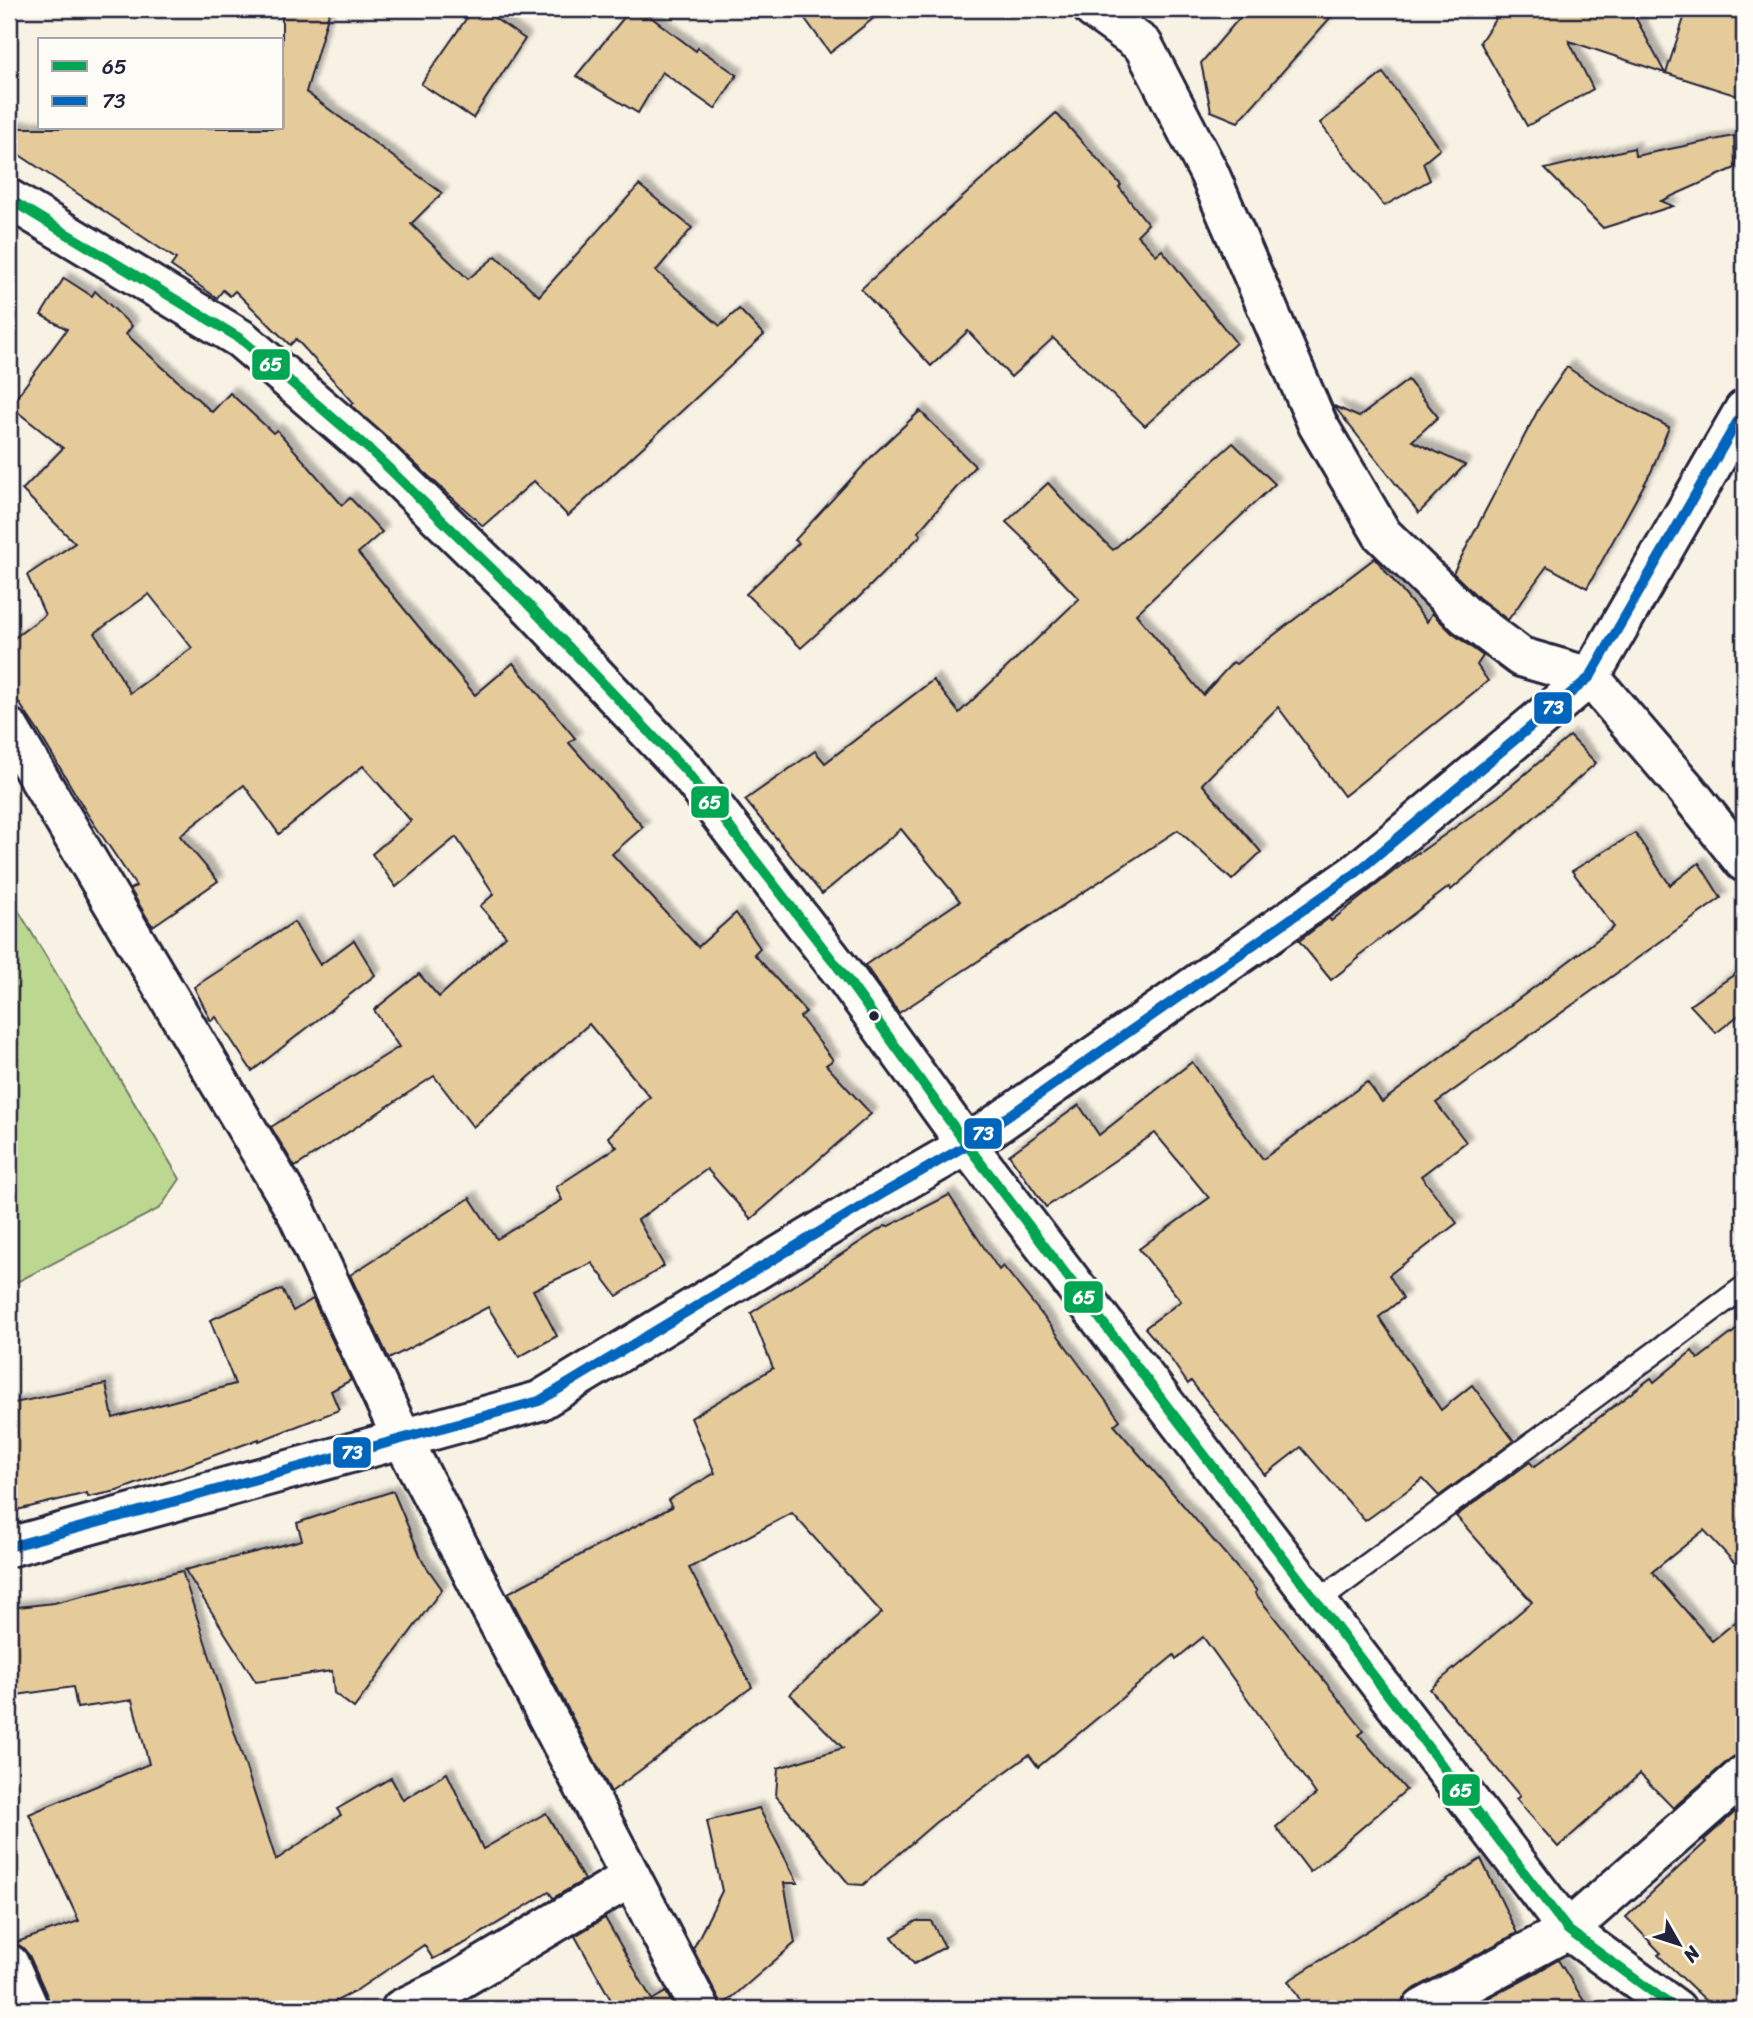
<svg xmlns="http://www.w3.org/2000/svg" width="1753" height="2018" font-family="Sriracha,sans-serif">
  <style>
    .green { fill: #bcd890; stroke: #6f7d66; stroke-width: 2 }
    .building { fill: #e5ca9a; stroke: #22223b; stroke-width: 2; fill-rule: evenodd; filter: url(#shadow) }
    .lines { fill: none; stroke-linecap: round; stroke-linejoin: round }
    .service-casing { stroke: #22223b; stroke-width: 26 }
    .minor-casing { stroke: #22223b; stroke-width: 44 }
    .tertiary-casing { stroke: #22223b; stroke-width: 44 }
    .service { stroke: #fdfcf7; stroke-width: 21 }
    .minor { stroke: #fdfcf7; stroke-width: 38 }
    .tertiary { stroke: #fdfcf7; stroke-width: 38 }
    .bus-1-casing { stroke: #fdfcf7; stroke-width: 16 }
    .bus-2-casing { stroke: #fdfcf7; stroke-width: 16 }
    .bus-1 { stroke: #00a651; stroke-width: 10 }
    .bus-2 { stroke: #0065bd; stroke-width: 10 }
    .bus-dot { fill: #22223b; stroke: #fdfcf7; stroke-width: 2.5 }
    .line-badge { stroke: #fdfcf7; stroke-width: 2.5 }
    .badge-label { font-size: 19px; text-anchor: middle; font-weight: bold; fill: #fff }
  </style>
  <defs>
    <filter id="shadow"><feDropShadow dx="6" dy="-6" stdDeviation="2" flood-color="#0004"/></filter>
  </defs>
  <rect width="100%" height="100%" fill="#f8f2e4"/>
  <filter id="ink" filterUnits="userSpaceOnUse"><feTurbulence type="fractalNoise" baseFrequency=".0143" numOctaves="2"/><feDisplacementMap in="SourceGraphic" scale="14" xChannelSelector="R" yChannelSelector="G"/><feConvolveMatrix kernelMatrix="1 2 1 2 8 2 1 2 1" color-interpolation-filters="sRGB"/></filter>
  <g filter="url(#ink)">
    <path class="green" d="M9 895 180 1179 160 1208 9 1286Z"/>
    <g class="building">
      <path d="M282 9H330L306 92 442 193 411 224 468 279 496 256 539 296 639 185 692 228 656 271 720 326 739 309 764 335 568 516 534 481 483 526 351 405 354 403 296 339 290 345 235 291 230 296 223 290 217 298 171 266 176 259 9 148V128H282Z"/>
      <path d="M473 9H481L525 39 473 118 421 84Z"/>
      <path d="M631 9H640L696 51 698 48 737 75 715 109 662 72 638 113 576 76Z"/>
      <path d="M798 9H885L830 53Z"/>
      <path d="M1247 9H1338L1238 122 1211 111 1201 63Z"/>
      <path d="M1492 9H1631L1665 73 1569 41 1593 89 1527 126 1480 42 1496 18 1491 16Z"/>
      <path d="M1687 9H1744V98L1666 73Z"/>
      <path d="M1383 73 1440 149 1423 163 1430 180 1384 206 1320 123Z"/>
      <path d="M1056 113 1121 185 1119 187 1148 224 1137 235 1156 255 1162 250 1236 343 1145 426 1053 338 1011 377 968 331 931 366 861 289Z"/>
      <path d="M1734 136 1735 168 1661 201 1673 206 1603 228 1545 169 1634 148 1635 156Z"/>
      <path d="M64 278 92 296 95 291 132 326 126 334 212 412 230 393 273 433 277 430 342 505 350 498 382 532 358 553 475 695 513 663 575 738 569 743 643 827 612 854 698 947 736 913 760 948 754 954 806 1012 800 1017 833 1060 826 1065 871 1114 751 1219 707 1169 638 1220 664 1266 617 1296 592 1263 533 1290 557 1336 519 1357 488 1307 389 1359 350 1275 470 1198 497 1239 562 1200 556 1187 617 1147 608 1137 650 1097 589 1024 473 1127 434 1076 295 1167 271 1127 399 1047 374 1010 419 974 439 997 506 936 480 906 494 894 456 837 396 887 372 854 411 821 363 766 279 834 244 785 180 836 218 881 153 926 149 921 130 889 136 886 88 815 38 731 9 688V642L45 615 27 575 75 543 22 490 63 448 10 406 67 329 41 315ZM149 594 192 648 130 693 95 633Z"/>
      <path d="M1567 367 1611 397 1669 427 1651 472 1587 588 1547 566 1508 620 1479 598 1453 573 1539 408Z"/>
      <path d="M1408 380 1438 417 1412 441 1465 465 1419 513 1334 406 1359 417Z"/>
      <path d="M920 411 975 466 918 532 921 535 855 601 854 600 801 648 746 594 799 543 795 540 875 453Z"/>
      <path d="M1233 443 1275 484 1136 614 1203 695 1233 662 1236 664 1375 558 1427 622 1432 613 1452 633 1483 656 1477 665 1488 681 1344 796 1278 707 1202 784 1261 852 1232 880 1178 830 899 1013 865 965 960 901 901 829 822 894 745 800 815 751 825 763 933 680 959 713 1079 599 1031 549 1033 548 1006 522 1048 483 1081 519 1113 550Z"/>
      <path d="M1570 736 1596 763 1451 890 1449 887 1358 956 1359 958 1331 980 1299 941 1329 918 1331 921 1418 852 1419 853 1498 797Z"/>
      <path d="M1635 833 1670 885 1699 863 1721 898 1436 1103 1466 1142 1421 1176 1457 1223 1389 1275 1403 1298 1379 1317 1441 1410 1472 1385 1514 1441 1439 1496 1423 1479 1365 1521 1301 1447 1265 1475 1191 1381 1188 1384 1168 1355 1145 1328 1181 1301 1139 1249 1209 1198 1155 1133 1046 1207 1009 1155 1079 1105 1099 1135 1192 1062 1263 1159 1367 1082 1382 1102 1614 927 1572 871Z"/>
      <path d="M294 922 320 965 354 940 375 975 252 1071 216 1017 211 1021 194 987Z"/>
      <path d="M1744 968V1011L1716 1033 1690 1005Z"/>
      <path d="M949 1195 999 1270 1003 1266 1051 1326 1120 1420 1114 1425 1257 1591 1255 1593 1364 1731 1359 1735 1406 1790 1310 1872 1276 1827 1316 1794 1203 1637 1176 1659 1174 1655 1038 1767 1029 1755 936 1822 863 1885 849 1884 776 1796 778 1768 843 1748 790 1694 882 1613 792 1513 689 1568 752 1687 611 1792 508 1593 672 1507 668 1500 715 1473 691 1418 773 1368 751 1313 885 1226 887 1227Z"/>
      <path d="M282 1289 293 1311 313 1299 351 1380 331 1391 339 1410 259 1441V1439L117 1491 88 1497 87 1493 17 1510 16 1506 9 1508V1404L106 1384 113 1418 235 1384 210 1320Z"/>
      <path d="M1744 1324V1573L1704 1530 1652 1572 1712 1641 1744 1615V1754H1739L1730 1759 1673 1808 1640 1774 1558 1847 1516 1799 1520 1796 1430 1689 1532 1602 1456 1516 1530 1462 1534 1467 1651 1378 1654 1382 1692 1351 1698 1359Z"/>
      <path d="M393 1491 423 1562 442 1589 354 1708 334 1693 332 1671 256 1682 185 1570 302 1540 297 1523Z"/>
      <path d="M182 1571 276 1860 341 1815 337 1809 391 1778 403 1800 447 1773 483 1849 546 1813 584 1880 553 1898 549 1892 465 1943 433 1959 424 1945 354 1992 321 2009H51L49 2000 29 1955 22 1947 14 1943 79 1921 29 1814 149 1764 132 1700 77 1708 73 1687 9 1696V1608L54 1603Z"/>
      <path d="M1744 1804V2009H1715L1658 1955 1661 1953 1626 1917 1706 1842 1704 1840Z"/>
      <path d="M759 1808 798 1883H784L795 1943 721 2007 719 1999 693 1949 722 1891 707 1821Z"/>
      <path d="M1481 1859 1517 1933 1412 1990 1403 1998 1400 2009H1306L1288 1981Z"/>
      <path d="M605 1918 652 2000 666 1992 675 2009H616L575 1936Z"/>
      <path d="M916 1921H931L945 1947 914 1964 892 1937Z"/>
      <path d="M1558 1960 1589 2009H1467L1537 1972Z"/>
    </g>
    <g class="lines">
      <defs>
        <path id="service" d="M1317 1602 1744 1287"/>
        <g id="minor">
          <path d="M1093 9 1143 45 1209 173 1318 425 1382 534 1465 615 1521 657 1590 677 1686 789 1744 862"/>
          <path d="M9 728 297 1213 402 1438 700 2009"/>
          <path d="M9 1964 29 2009"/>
          <path d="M401 2009 452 1984 631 1877"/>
        </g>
        <g id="tertiary">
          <path d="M9 199 241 339 369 449 526 602 687 772 847 979 967 1145 1568 1930 1676 2009"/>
          <path d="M9 1547 539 1401 882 1194 967 1145 1356 873 1590 677 1744 410"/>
          <path d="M1422 2009 1568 1930 1744 1775"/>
        </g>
      </defs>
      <use href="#service" class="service-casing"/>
      <use href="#minor" class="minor-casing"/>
      <use href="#tertiary" class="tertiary-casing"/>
      <use href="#service" class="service"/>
      <use href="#minor" class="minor"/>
      <use href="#tertiary" class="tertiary"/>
      <defs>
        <path id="bus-1" d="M9 199 241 339 369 449 526 602 687 772 847 979 967 1145 1568 1930 1676 2009"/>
        <path id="bus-2" d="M9 1547 539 1401 882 1194 967 1145 1356 873 1590 677 1744 410"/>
      </defs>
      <use href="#bus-1" class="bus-1-casing"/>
      <use href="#bus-2" class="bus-2-casing"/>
      <use href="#bus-1" class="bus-1"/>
      <use href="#bus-2" class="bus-2"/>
    </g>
  </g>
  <circle class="bus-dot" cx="874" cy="1016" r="6"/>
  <g class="line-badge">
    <rect x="251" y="348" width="40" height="33" rx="7" fill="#00a651"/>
    <rect x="1533" y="691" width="40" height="34" rx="7" fill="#0065bd"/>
    <rect x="690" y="785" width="40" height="34" rx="7" fill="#00a651"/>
    <rect x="963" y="1117" width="40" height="33" rx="7" fill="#0065bd"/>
    <rect x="1063" y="1280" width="41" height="34" rx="7" fill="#00a651"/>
    <rect x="332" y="1436" width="40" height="33" rx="7" fill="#0065bd"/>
    <rect x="1441" y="1773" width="40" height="34" rx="7" fill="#00a651"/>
  </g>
  <g class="badge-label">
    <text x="271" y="371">65</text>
    <text x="1553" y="714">73</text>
    <text x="710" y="809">65</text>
    <text x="983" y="1140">73</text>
    <text x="1084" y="1304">65</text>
    <text x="352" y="1459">73</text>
    <text x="1461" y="1797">65</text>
  </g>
  <rect width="1753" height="2018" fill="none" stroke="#fdfcf7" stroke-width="35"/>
  <rect x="18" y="18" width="1718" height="1983" fill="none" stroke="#22223b" stroke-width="2.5" filter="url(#ink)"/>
  <rect x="38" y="38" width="245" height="91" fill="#fdfcf7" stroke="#a5a5ac" stroke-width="2"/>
  <rect x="52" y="61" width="35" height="10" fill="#00a651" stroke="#a5a5ac" stroke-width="2"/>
  <text x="102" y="74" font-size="21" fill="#22223b">65</text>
  <rect x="52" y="96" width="35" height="10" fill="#0065bd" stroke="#a5a5ac" stroke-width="2"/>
  <text x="102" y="108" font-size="21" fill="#22223b">73</text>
  <g transform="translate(1679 1944) rotate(129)" stroke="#fdfcf7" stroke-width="5" paint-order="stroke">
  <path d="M0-5L12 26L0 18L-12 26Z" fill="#22223b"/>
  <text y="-10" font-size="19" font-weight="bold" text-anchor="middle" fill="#22223b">N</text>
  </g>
</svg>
